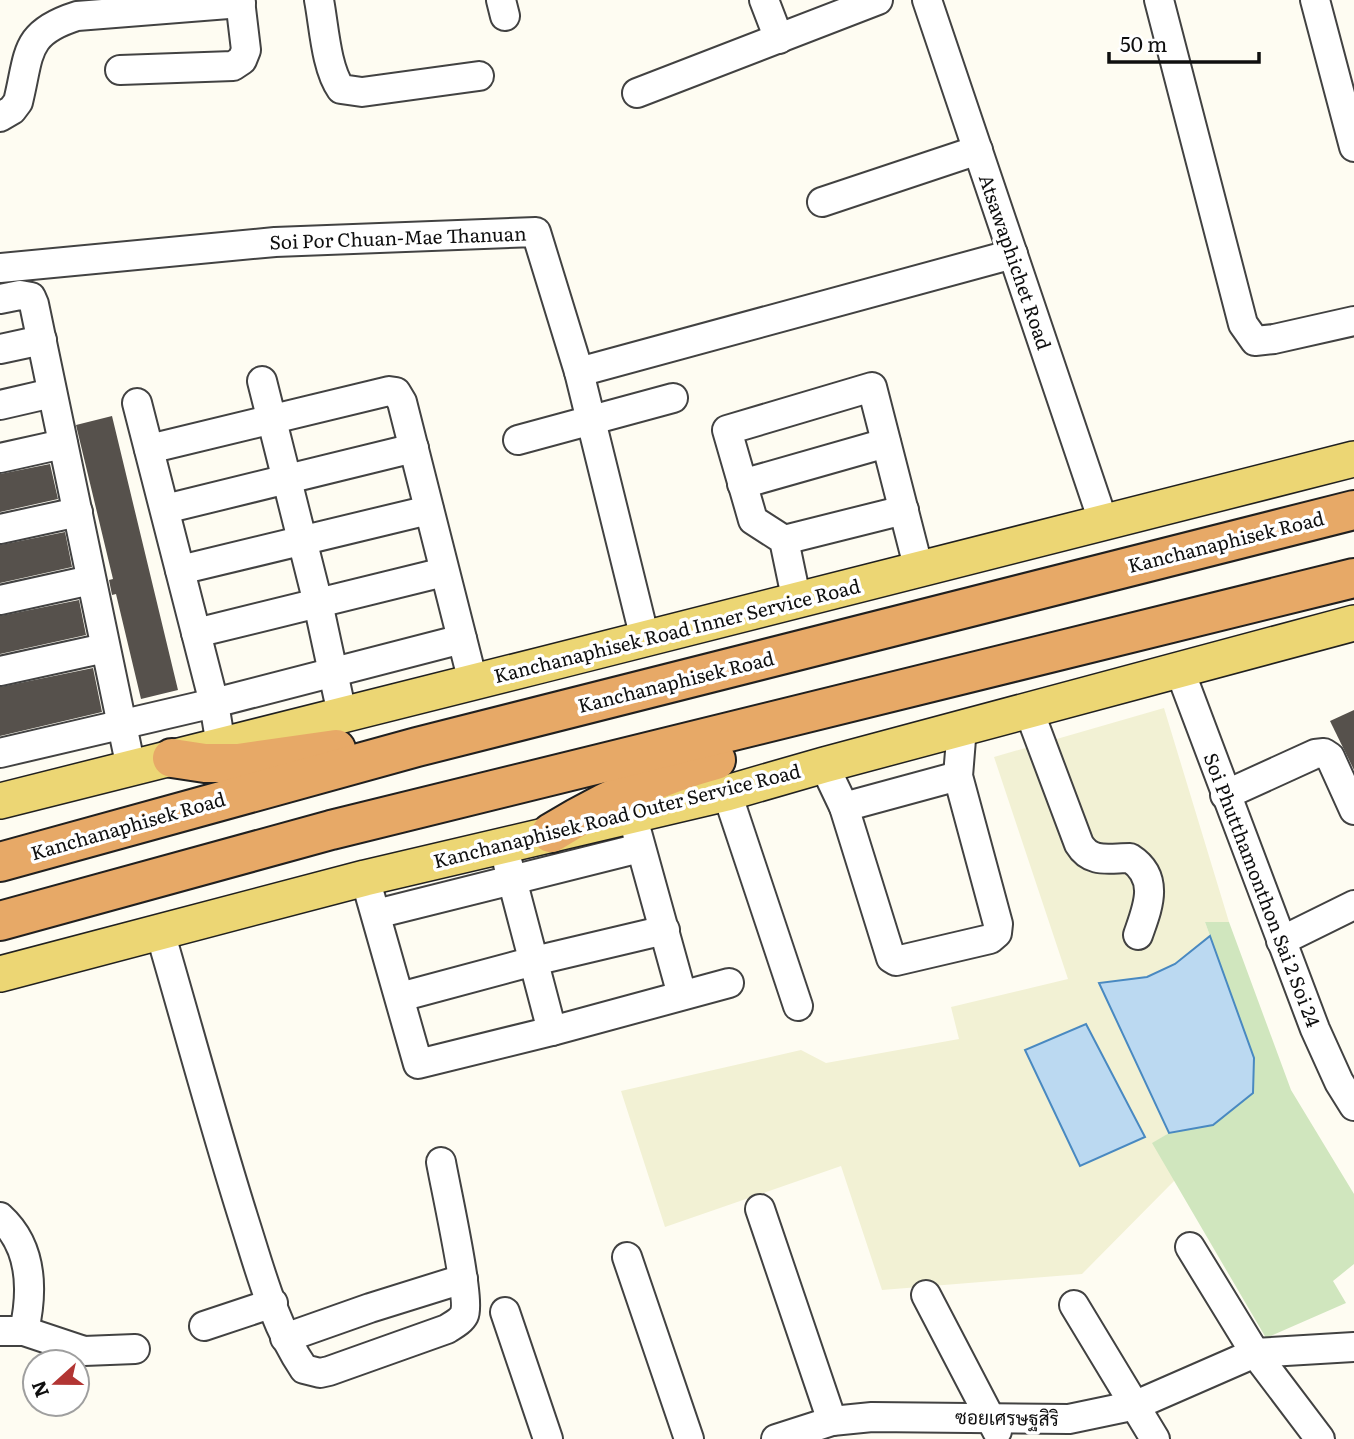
<svg xmlns="http://www.w3.org/2000/svg" width="1354" height="1439" font-family="Literata,Sarabun,serif">
  <style>
    .farmland { fill: #f2f1d4 }
    .green { fill: #d0e6be }
    .water { fill: #bbd9f1; stroke: #4989c1; stroke-width: 2 }
    .building { fill: #56514c }
    .lines { fill: none; stroke-linecap: round; stroke-linejoin: round }
    .minor-casing { stroke: #424242; stroke-width: 32 }
    .major-casing { stroke: #202020; stroke-width: 38 }
    .highway-casing { stroke: #202020; stroke-width: 42 }
    .minor { stroke: #fff; stroke-width: 28 }
    .major { stroke: #ecd674; stroke-width: 35 }
    .highway { stroke: #e7a967; stroke-width: 38 }
    .labels { text-anchor: middle; stroke-width: 7; stroke-linejoin: round; paint-order: stroke }
    .street-label { font-size: 19px; fill: #0f0f0f; stroke: #fff }
  </style>
  <rect width="100%" height="100%" fill="#fefcf2"/>
  <path class="farmland" d="M1164 708 1229 922H1205L1210 936 1175 964 1147 977 1099 983 1169 1133 1153 1143 1175 1180 1082 1274 882 1290 841 1166 665 1227 621 1091 801 1050 826 1063 959 1039 951 1007 1068 979 994 757Z"/>
  <path class="green" d="M1205 922H1229L1291 1090 1354 1194V1264L1333 1281 1346 1303 1266 1338 1152 1143 1169 1133 1213 1125 1254 1058Z"/>
  <g class="water">
    <path d="M1210 936 1254 1058 1253 1093 1213 1125 1169 1133 1099 983 1147 977 1175 964Z"/>
    <path d="M1086 1024 1145 1137 1080 1166 1025 1050Z"/>
  </g>
  <g class="building">
    <path d="M112 416 178 690 141 699 116 594 112 595 109 580 113 579 76 425Z"/>
    <path d="M50 464 58 499 0 512V474Z"/>
    <path d="M65 532 72 567 0 583V545Z"/>
    <path d="M79 600 86 635 0 654V616Z"/>
    <path d="M93 668 102 712 0 736V687Z"/>
    <path d="M1354 710V770L1330 721Z"/>
  </g>
  <g class="lines">
    <defs>
      <g id="minor">
        <path d="M319 0C324 26 326 68 341 89L362 92 479 76"/>
        <path d="M501 0 505 16"/>
        <path d="M764 0 779 39"/>
        <path d="M927 0 1104 524"/>
        <path d="M1159 0 1243 324 1255 341 1274 339 1354 321"/>
        <path d="M1315 0 1354 147"/>
        <path d="M120 70 233 66 242 60 246 50 240 0"/>
        <path d="M637 93 878 0"/>
        <path d="M0 117 12 110 18 102C30 54 23 33 77 16L241 3"/>
        <path d="M822 202 978 150"/>
        <path d="M0 268 275 242 536 232 579 372 1013 254"/>
        <path d="M0 299 20 295 31 297 34 304 131 768"/>
        <path d="M0 349 42 340"/>
        <path d="M579 372 645 639"/>
        <path d="M262 381 318 603 342 714"/>
        <path d="M137 403 214 703 221 746"/>
        <path d="M0 405 52 393"/>
        <path d="M518 440 673 398"/>
        <path d="M149 449 389 391 396 392 402 402 473 682"/>
        <path d="M0 458 63 444"/>
        <path d="M742 484 886 443"/>
        <path d="M165 509 414 448"/>
        <path d="M0 529 78 512"/>
        <path d="M784 540 904 510"/>
        <path d="M180 570 429 510"/>
        <path d="M0 600 91 580"/>
        <path d="M797 602 784 540 753 520 727 430 872 387 919 570"/>
        <path d="M196 633 444 572"/>
        <path d="M0 671 105 648"/>
        <path d="M1180 671 1315 1029 1339 1082 1354 1106"/>
        <path d="M1029 711 1079 844C1091 864 1109 858 1130 858 1161 878 1147 909 1138 935"/>
        <path d="M0 753 214 703 462 639"/>
        <path d="M824 765 844 807 891 958 896 961 990 939 997 933 998 924 958 776 962 727"/>
        <path d="M727 793 798 1006"/>
        <path d="M1225 795 1315 754 1324 753 1330 757 1354 810"/>
        <path d="M844 807 958 776"/>
        <path d="M636 829 682 995"/>
        <path d="M508 864 552 1031"/>
        <path d="M365 878 418 1064 552 1031 729 983"/>
        <path d="M376 914 640 848"/>
        <path d="M160 932C188 1028 214 1125 244 1220 260 1270 274 1325 304 1369L320 1373 329 1371 447 1329C453 1325 461 1321 464 1315 471 1301 445 1185 441 1162"/>
        <path d="M1281 941 1354 905"/>
        <path d="M400 997 534 961 665 930"/>
        <path d="M760 1209 832 1421"/>
        <path d="M0 1217C33 1247 33 1291 24 1331H0"/>
        <path d="M1190 1247 1255 1353 1320 1439"/>
        <path d="M627 1257 689 1439"/>
        <path d="M926 1295 997 1431"/>
        <path d="M1074 1305 1155 1439"/>
        <path d="M505 1312 548 1439"/>
        <path d="M204 1326 273 1303"/>
        <path d="M24 1331 84 1351 135 1349"/>
        <path d="M285 1338 370 1308 463 1279"/>
        <path d="M776 1439 832 1421 872 1417 1069 1419 1136 1405 1255 1353 1354 1347"/>
      </g>
      <g id="major">
        <path d="M0 801C451 686 904 577 1354 459"/>
        <path d="M0 974 365 878 727 793 824 765 1354 623"/>
      </g>
      <g id="highway">
        <path d="M172 758 205 763H238L336 749"/>
        <path d="M551 833C603 801 657 776 716 760"/>
        <path d="M0 862 417 747 1354 510"/>
        <path d="M0 921 331 830 1354 578"/>
      </g>
    </defs>
    <use href="#minor" class="minor-casing"/>
    <use href="#major" class="major-casing"/>
    <use href="#highway" class="highway-casing"/>
    <use href="#minor" class="minor"/>
    <use href="#major" class="major"/>
    <use href="#highway" class="highway"/>
  </g>
  <g class="labels">
    <g class="street-label">
      <text transform="translate(398 238) rotate(-2)" y="7">Soi Por Chuan-Mae Thanuan</text>
      <text transform="translate(1015 262) rotate(71)" y="7">Atsawaphichet Road</text>
      <text transform="translate(1226 542) rotate(-14)" y="7">Kanchanaphisek Road</text>
      <text transform="translate(677 631) rotate(-14)" y="7">Kanchanaphisek Road Inner Service Road</text>
      <text transform="translate(676 682) rotate(-14)" y="7">Kanchanaphisek Road</text>
      <text transform="translate(617 816) rotate(-14)" y="7">Kanchanaphisek Road Outer Service Road</text>
      <text transform="translate(128 826) rotate(-16)" y="7">Kanchanaphisek Road</text>
      <text transform="translate(1262 890) rotate(69)" y="7">Soi Phutthamonthon Sai 2 Soi 24</text>
      <text transform="translate(1007 1418) rotate(1)" y="7">ซอยเศรษฐสิริ</text>
    </g>
  </g>
  <g transform="translate(56 1383) rotate(249)"><circle r="33" fill="#ffffff" stroke="#9f9f9f" stroke-width="2"/>
  <path d="M0-5L12 26L0 18L-12 26Z" fill="#b23533"/>
  <text y="-10" font-size="19" font-weight="bold" text-anchor="middle" fill="#0f0f0f">N</text>
  </g>
  <path d="M1109 52v10h150v-10" fill="none" stroke="#0f0f0f" stroke-width="3.5"/>
  <text x="1120" y="52" font-size="21" fill="#0f0f0f" stroke="#ffffff" stroke-width="5" paint-order="stroke">50 m</text>
</svg>
